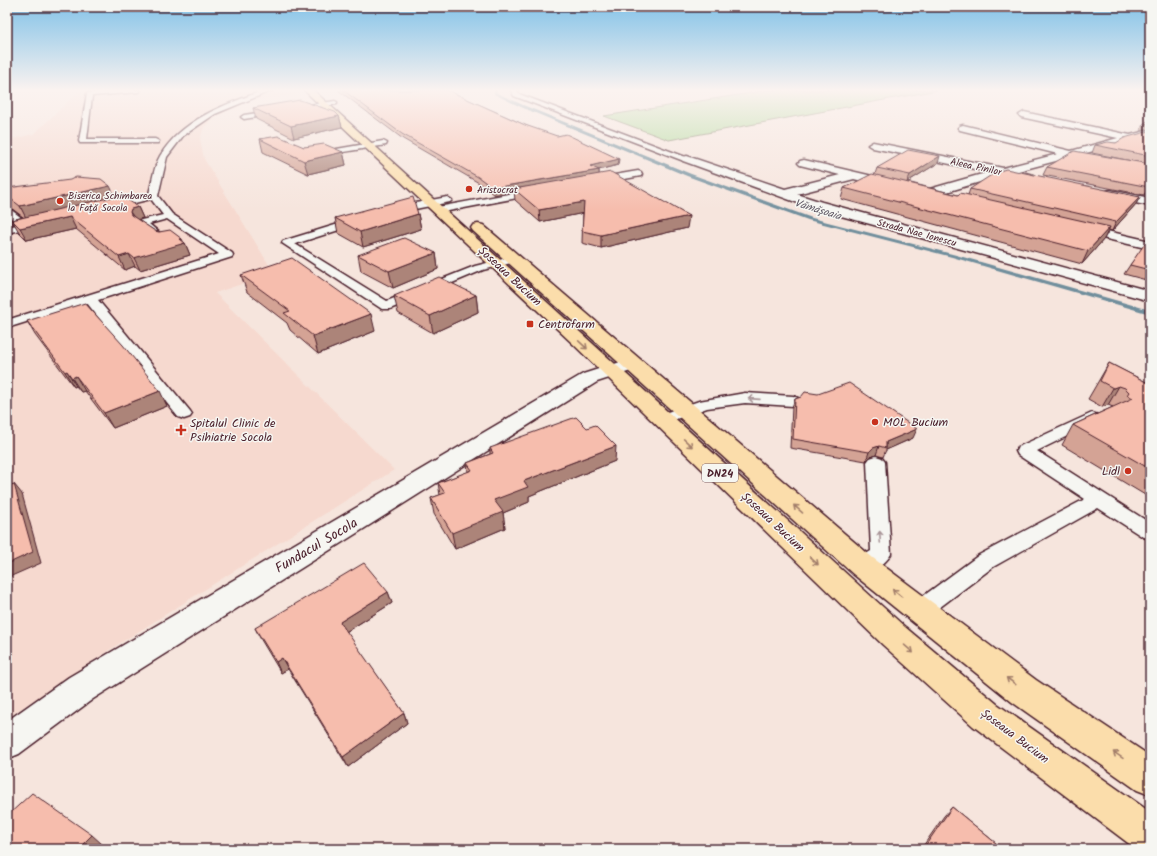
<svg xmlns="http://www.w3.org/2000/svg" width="1157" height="856" font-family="Kalam,sans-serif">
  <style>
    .built { fill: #f6d9cf }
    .green { fill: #add998; stroke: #7c7c62 }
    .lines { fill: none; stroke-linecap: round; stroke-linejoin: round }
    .stream { fill: #708e9c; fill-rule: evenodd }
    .service-casing { stroke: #4a1f2b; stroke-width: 3 }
    .minor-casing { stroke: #4a1f2b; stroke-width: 3 }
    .primary-casing { stroke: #4a1f2b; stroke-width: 3 }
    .service { fill: #f6f6f2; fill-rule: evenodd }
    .minor { fill: #f6f6f2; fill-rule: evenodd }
    .primary { fill: #fbddab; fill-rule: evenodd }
    .wall { fill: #d4a395; stroke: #4a1f2b }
    .shaded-wall { fill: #ac8479; stroke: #4a1f2b }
    .building { fill: #f6bdad; stroke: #4a1f2b }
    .oneway { stroke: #a27e6b }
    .oneway2 { stroke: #a99598 }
    .poi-dot { fill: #c8321e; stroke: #f6f6f2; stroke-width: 1.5 }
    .labels { text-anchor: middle; stroke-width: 3; stroke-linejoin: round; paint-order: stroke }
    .far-street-label { font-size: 10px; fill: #4a1f2b; stroke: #f6f6f2 }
    .far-poi-label { font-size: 10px; fill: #4a1f2b; stroke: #f6f6f2; text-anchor: start }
    .far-water-label { font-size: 11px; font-style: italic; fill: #5d5663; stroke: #f6f6f2 }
    .shield { fill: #f6f6f2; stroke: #7e6067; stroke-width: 1 }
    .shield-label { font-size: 11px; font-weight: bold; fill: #4a1f2b }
    .street-label { font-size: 12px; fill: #4a1f2b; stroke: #f6f6f2 }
    .poi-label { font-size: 12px; fill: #4a1f2b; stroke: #f6f6f2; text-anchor: start }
    .near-street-label { font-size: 14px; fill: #4a1f2b; stroke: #f6f6f2 }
  </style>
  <rect width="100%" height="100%" fill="#f6e5dd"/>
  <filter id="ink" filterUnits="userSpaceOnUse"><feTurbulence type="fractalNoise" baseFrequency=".025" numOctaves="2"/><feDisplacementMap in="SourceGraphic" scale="8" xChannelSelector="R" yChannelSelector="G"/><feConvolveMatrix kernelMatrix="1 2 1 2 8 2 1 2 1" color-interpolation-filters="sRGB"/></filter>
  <g filter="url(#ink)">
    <path class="built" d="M92 90H291L295 96 250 100 218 116 204 127 200 139 204 159 274 273 215 293 394 470 111 649 7 718V140L34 134 78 92Z"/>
    <path class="green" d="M770 90H938L669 140 604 116Z"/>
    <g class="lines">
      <path class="stream" d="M494 90H496L497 93 523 105 691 174 812 218 956 255 1150 310V314L952 257 808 220 687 176 521 107 494 94Z"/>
      <defs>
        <g id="service">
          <path d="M117 90H141L138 92 92 96 87 139H155L159 141 158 143H80L79 141 87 93Z"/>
          <path d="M265 90H273L215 114 183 136 167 157 158 196 172 214 232 253 233 255 232 257 98 300 190 411 192 414 190 417 184 419 178 417 87 303 7 328V320L219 254 167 219 149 224 161 234 156 237 152 236 137 225 136 223 137 221 163 215 151 199 110 209 105 206 107 204 149 194C152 182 154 166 160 156 182 119 226 104 265 90Z"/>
          <path d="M511 90H517L519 94 691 159 690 161H684L514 96Z"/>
          <path d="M335 101 337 102V104L244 119 241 117 244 115Z"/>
          <path d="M383 141 387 143 386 145 319 156 315 154 319 152Z"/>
          <path d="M638 171 641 172 642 174 641 176 597 184 593 181 597 178Z"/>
          <path d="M535 189 538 190 540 192 538 194 438 213 433 210 438 207Z"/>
          <path d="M447 197 452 200 450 202 395 213 390 210 395 207Z"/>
          <path d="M7 208 10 209 27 222 37 220 42 223 41 225 7 233V227L17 225 7 216Z"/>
          <path d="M358 218 363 221 361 223 295 244 387 301 475 266 515 256 520 259 519 261 483 270 390 309H382L282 243 283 241Z"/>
          <path d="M745 393 793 396 798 398 801 401 798 404 793 406 745 403 707 408 662 424 656 422 654 419 656 416 699 401Z"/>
          <path d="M1092 413 1098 415 1100 418 1098 421 1037 451 1150 523V539L1143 537 1098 508 993 567 927 617 919 620 911 617 908 611 911 605 979 555 1085 499 1018 455 1016 451 1018 447Z"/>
          <path d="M876 456 882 458 885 462 891 554C885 565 868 576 856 572L853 566 856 560 871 551 867 462 870 458Z"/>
        </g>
        <g id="minor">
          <path d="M1024 112 1130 135 1150 130V136L1018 171 1033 175 1035 177 1033 179 1029 181 1003 175 930 197 926 196 924 193 926 190 989 172 873 148 868 145 873 142 1003 168 1058 154 960 130 958 128 960 126 963 125 1071 151 1118 138 1021 117 1019 115Z"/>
          <path d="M687 156 785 189 840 175 800 165 798 163 800 161 804 160 898 182 900 185 898 188 894 189 854 179 797 194 822 202 1150 291V301L812 208 683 161 681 159 683 157Z"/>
          <path d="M1110 190 1150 198V206L1106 197 1104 194 1106 191Z"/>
          <path d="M1077 224 1150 241V249L1072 231 1070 228 1072 225Z"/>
          <path d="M633 358 640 360 643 364 640 368 597 382 93 699 19 754 7 759V721L69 677 583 374Z"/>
        </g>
        <g id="primary">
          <path d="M304 90H313L905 627 997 704 1150 812V849H1136L973 726 883 645 572 343Z"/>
          <path d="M478 224 483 225 873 558 1036 680 1150 756V795L1137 790 1012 702 853 574 473 231 471 228 473 225Z"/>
        </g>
      </defs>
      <use href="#service" class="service-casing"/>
      <use href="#minor" class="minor-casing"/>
      <use href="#primary" class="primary-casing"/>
      <use href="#service" class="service"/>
      <use href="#minor" class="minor"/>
      <use href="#primary" class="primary"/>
    </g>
    <g class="wall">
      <path d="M338 90H447L525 125 618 165 598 170H599V174L687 228 601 248 582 243 583 213 540 222 515 200 514 191 494 195 479 183 403 139Z"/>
      <path d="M253 108 339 116 342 127 294 138 256 119Z"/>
      <path d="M1150 131V189L1144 195 1043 175 1047 167 1142 163 1092 153 1095 145 1116 143Z"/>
      <path d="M260 139 304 147 343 152 346 165 308 174 263 152Z"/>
      <path d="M938 163 907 182 958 195H968L970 189 1140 197 1136 204 1112 231 1109 230 1104 239 1082 264 841 199 844 188 875 174 877 168Z"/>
      <path d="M7 188 115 197 138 207 143 218 138 220 155 231 185 243 190 255 140 270 135 266 125 270 76 229 27 240 19 232 12 220 23 217 11 208 7 207Z"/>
      <path d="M7 212 14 224H12L7 219Z"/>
      <path d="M418 214 421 229 363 247 338 233 335 218Z"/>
      <path d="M1150 237V281L1124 274 1130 265 1150 240 1149 239Z"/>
      <path d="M436 253 438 269 393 288 361 271 358 255Z"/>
      <path d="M241 275 375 331 318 354 290 330 287 323 247 292Z"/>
      <path d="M476 295 478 312 433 333 398 313 394 296Z"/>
      <path d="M27 321 167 406 113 428 85 391 81 392 76 386 74 387 35 335Z"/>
      <path d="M1109 363 1150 384V498L1062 445 1073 425 1113 407 1108 405 1102 407 1088 399Z"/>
      <path d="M795 399 913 438 886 450 883 457 876 455 870 457 866 461 790 448 792 407Z"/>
      <path d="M490 448 615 461 529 496V502L503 513 505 528 455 549 434 514 431 498 440 495 438 483 468 472 467 463 490 454Z"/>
      <path d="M388 592 392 603 346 632 404 713 407 723 348 767 288 669 281 673 260 638 255 628Z"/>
      <path d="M952 807 1003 849H921L944 816Z"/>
    </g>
    <g class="shaded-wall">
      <path d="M339 116 342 127 294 138 291 126Z"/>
      <path d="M1150 123V129L1140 131 1143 124Z"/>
      <path d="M343 152 346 165 308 174 304 161Z"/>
      <path d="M940 156 938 163 907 182 910 175Z"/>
      <path d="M619 159 618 165 590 172V166Z"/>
      <path d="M599 170V177L514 189V191L494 195 493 188Z"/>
      <path d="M1150 185V189L1144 195 1149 187Z"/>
      <path d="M110 186 117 200 27 220 20 206Z"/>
      <path d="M1140 197 1136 204 1112 231 1116 222Z"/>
      <path d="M584 202V213L540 222 539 210Z"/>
      <path d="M138 207 143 218 136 220 130 212 131 209Z"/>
      <path d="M7 212 14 224H12L7 216Z"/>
      <path d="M418 214 421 229 363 247 360 232Z"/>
      <path d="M689 216 687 228 601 248V235Z"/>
      <path d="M70 217 76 229 27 240 20 228Z"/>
      <path d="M1110 227 1104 239 1082 264 1088 251Z"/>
      <path d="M180 239H182L184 243H185L190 255 140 270 134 258Z"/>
      <path d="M436 253 438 269 393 288 389 271Z"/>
      <path d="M129 254 135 266 125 270 119 257Z"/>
      <path d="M476 295 478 312 433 333 430 316Z"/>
      <path d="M371 314 375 331 318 354 313 336Z"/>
      <path d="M67 371 76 386 74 387 65 372Z"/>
      <path d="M76 376 85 391 81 392 72 378Z"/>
      <path d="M1119 386 1108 405 1102 407 1113 388Z"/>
      <path d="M160 391 167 406 113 428 104 413Z"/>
      <path d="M917 429 913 438 886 450V442Z"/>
      <path d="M616 446 615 461 529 496V502L503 513 505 528 455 549 452 533 494 500 524 481Z"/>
      <path d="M879 446 876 455 870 457 866 461 869 452 873 448Z"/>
      <path d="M14 484 22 494 41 563 7 578V564Z"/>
      <path d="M388 592 392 603 344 633 340 622Z"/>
      <path d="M282 658 288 669 281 673 276 662Z"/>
      <path d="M404 713 407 723 348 767 343 757Z"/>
      <path d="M92 835 102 844 98 849H78Z"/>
    </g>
    <g class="building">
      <path d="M343 90H447L525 125 557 136 566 134 619 159 590 166 599 170 493 188 478 177 402 134Z"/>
      <path d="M300 100 335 112 339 116 291 126 253 108Z"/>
      <path d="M1150 119V123L1143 124Z"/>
      <path d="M1150 131V156L1095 145 1108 142 1116 143 1124 138Z"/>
      <path d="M278 136 304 147 324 144 343 152 304 161 260 139Z"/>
      <path d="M908 150 940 156 910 175 877 168Z"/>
      <path d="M1074 151 1150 164V185L1149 187 1047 167Z"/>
      <path d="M1006 169 1140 197 1116 222 970 189 996 172Z"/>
      <path d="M611 172 689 216 601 235 582 231 584 202 539 210 514 189Z"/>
      <path d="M872 174 958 195 960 193 1110 227 1088 251 844 188Z"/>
      <path d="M76 177 101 179 110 186 20 206 7 196V188L70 180Z"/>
      <path d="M121 195 138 207 131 209 130 212 131 215 155 231 159 232 170 230 182 239H180L185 243 134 258 129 254 119 257 70 217 20 228 12 220Z"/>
      <path d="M413 197 418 214 360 232 335 218Z"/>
      <path d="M404 238 436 253 389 271 358 255Z"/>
      <path d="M1148 239 1150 240V270L1130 265Z"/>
      <path d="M292 258 371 314 313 336 284 313 290 311 241 275Z"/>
      <path d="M439 277 476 295 430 316 394 296Z"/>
      <path d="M85 303 123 345 160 391 104 413 76 376 72 378 67 371 65 372 27 321Z"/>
      <path d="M1109 363 1150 384V469L1073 425 1133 398 1127 395 1129 392 1125 388 1119 386 1113 388 1100 381Z"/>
      <path d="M849 383 917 429 886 442V448L879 446 873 448 869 452 793 439 795 399 801 397 805 392 818 394Z"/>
      <path d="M576 417 587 428 595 425 616 446 524 481 528 487 494 500 503 512 452 533 431 498 445 493 438 483 472 470 467 463 493 453 490 448Z"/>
      <path d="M14 484 33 552 7 564V486Z"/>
      <path d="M364 563 388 592 340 622 404 713 343 757 282 658 276 662 255 628Z"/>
      <path d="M32 793 92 835 78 849H7V816Z"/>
      <path d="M952 807 1003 849H923Z"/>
    </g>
    <defs><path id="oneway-shaft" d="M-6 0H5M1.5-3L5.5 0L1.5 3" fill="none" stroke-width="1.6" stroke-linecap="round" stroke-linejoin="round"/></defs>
    <g class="oneway">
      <use href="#oneway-shaft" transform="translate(583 345) rotate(43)"/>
      <use href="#oneway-shaft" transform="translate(688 443) rotate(43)"/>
      <use href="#oneway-shaft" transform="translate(798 509) rotate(-139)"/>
      <use href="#oneway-shaft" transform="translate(814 561) rotate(43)"/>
      <use href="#oneway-shaft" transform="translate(897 593) rotate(-141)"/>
      <use href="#oneway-shaft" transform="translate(909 649) rotate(41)"/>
      <use href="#oneway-shaft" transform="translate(1011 681) rotate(-143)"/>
      <use href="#oneway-shaft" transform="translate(1118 755) rotate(-146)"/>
    </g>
    <g class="oneway2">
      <use href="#oneway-shaft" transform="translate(754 399) rotate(-176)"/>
      <use href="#oneway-shaft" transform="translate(880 537) rotate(-93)"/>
    </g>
  </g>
  <linearGradient id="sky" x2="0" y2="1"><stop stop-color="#82c2e8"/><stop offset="0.43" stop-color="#fbf3f0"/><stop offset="1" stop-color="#fbf3f0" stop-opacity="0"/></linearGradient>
  <rect width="1157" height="210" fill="url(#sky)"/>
  <g class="poi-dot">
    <circle cx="469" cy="189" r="4"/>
    <circle cx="60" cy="201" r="4"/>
    <rect x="526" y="320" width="8" height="8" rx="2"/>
    <circle cx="875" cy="422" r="4"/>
    <path d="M179 424h4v4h4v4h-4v4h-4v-4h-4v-4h4z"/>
    <circle cx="1128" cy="471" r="4"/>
  </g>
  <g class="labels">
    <g class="far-street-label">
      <text transform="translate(976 166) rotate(12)" y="4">Aleea Pinilor</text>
      <text transform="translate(917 232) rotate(15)" y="4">Strada Nae Ionescu</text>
    </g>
    <g class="far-poi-label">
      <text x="477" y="193">Aristocrat</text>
      <text x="68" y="199">Biserica Schimbarea<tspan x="68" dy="12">la Față Socola</tspan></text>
    </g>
    <g class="far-water-label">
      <text transform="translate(818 209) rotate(17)" y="4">Vămășoaia</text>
    </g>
    <rect class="shield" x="702" y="464" width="36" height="18" rx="3"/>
    <g class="shield-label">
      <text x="720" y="477">DN24</text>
    </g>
    <g class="street-label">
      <text transform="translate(510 276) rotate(43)" y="4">Șoseaua Bucium</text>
      <text transform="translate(773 522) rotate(43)" y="4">Șoseaua Bucium</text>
      <text transform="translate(1015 736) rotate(37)" y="4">Șoseaua Bucium</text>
    </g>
    <g class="poi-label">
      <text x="538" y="328">Centrofarm</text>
      <text x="883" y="426">MOL Bucium</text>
      <text x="190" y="427">Spitalul Clinic de<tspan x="190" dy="14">Psihiatrie Socola</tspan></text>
      <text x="1120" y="475" text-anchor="end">Lidl</text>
    </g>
    <g class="near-street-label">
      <text transform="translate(316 545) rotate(-31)" y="5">Fundacul Socola</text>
    </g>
  </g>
  <rect width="1157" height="856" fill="none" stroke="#f6f6f2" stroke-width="24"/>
  <rect x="12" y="12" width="1133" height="832" fill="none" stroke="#4a1f2b" stroke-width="1.5" filter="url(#ink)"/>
</svg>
